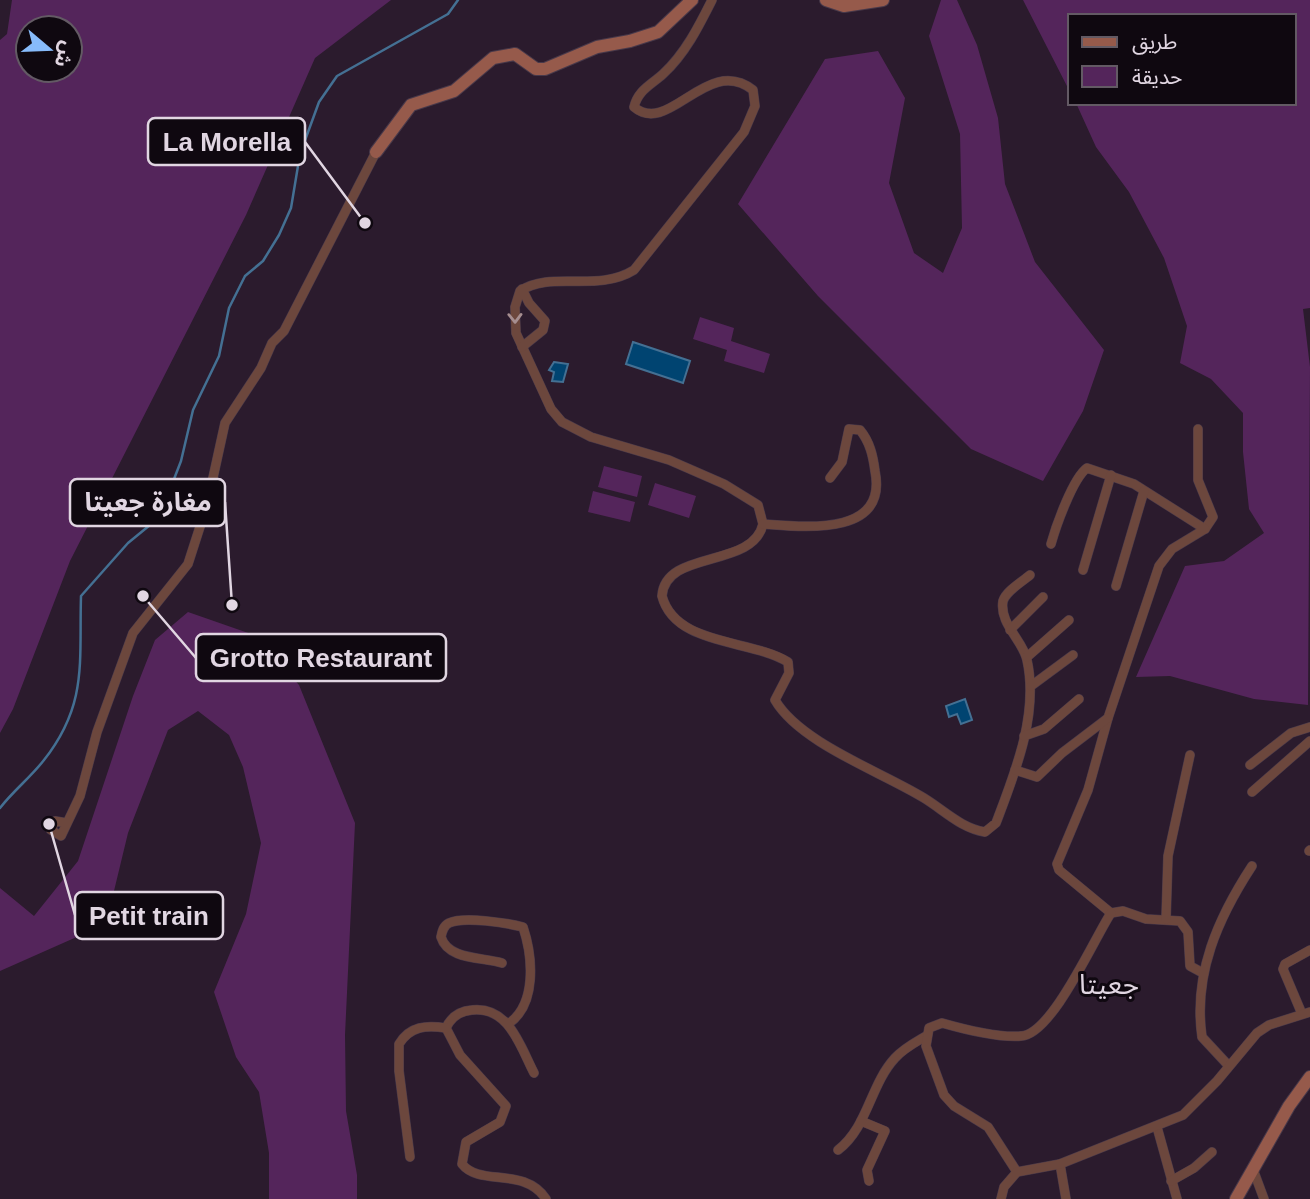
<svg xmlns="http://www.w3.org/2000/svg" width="1310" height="1199" font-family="Helvetica,'Noto Sans Arabic',sans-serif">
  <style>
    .green { fill: #54255b; fill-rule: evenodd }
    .water { fill: #004471; stroke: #447093; stroke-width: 2 }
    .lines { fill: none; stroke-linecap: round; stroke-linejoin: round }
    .stream { stroke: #447093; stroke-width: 2.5 }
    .street-casing { stroke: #48394a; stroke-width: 10 }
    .secondary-casing { stroke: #48394a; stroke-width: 14 }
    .street { stroke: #6c473d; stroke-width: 9 }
    .secondary { stroke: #965a4b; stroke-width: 12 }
    .oneway { stroke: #a68e90 }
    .labels { text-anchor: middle; stroke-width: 6; stroke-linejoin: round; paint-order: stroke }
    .quarter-label { font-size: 28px; fill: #e1d6e2; stroke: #0f0810 }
    .leader { fill: none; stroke: #e1d6e2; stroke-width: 2.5 }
    .callout-dot { fill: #e1d6e2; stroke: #0f0810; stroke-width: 2.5 }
    .callout { fill: #0f0810; stroke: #e1d6e2; stroke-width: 2.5 }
    .callout-label { font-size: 26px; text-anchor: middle; font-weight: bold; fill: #e1d6e2 }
  </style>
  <rect width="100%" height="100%" fill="#2b1b2d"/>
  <g class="green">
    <path d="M12 0H391L315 58 246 215 70 561 13 709 0 733V40L7 34ZM28 28H70V70H28Z"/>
    <path d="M941 0H957L977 45 998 118 1005 184 1035 262 1104 350 1083 411 1043 481 971 449 818 296 738 204 825 59 878 51 905 98 889 183 914 253 943 273 962 228 960 134 929 36Z"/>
    <path d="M1023 0H1310V308L1303 309 1310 367 1308 705 1254 699 1170 676 1136 677 1185 566 1224 561 1264 533 1249 509 1243 452V413L1211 379 1180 363 1187 326 1164 258 1129 192 1096 147 1076 103H1294V16H1070V92Z"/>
    <path d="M700 317 734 328 731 341 770 354 764 373 724 361 727 350 693 339Z"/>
    <path d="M604 466 642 476 637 497 598 487Z"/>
    <path d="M655 483 696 496 689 518 648 505Z"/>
    <path d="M593 491 635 502 630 522 588 512Z"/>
    <path d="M188 612 254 635 299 685 355 823 345 1035 346 1111 357 1175V1199H269V1153L259 1092 236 1057 214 992 246 914 261 843 243 767 229 735 198 711 168 730 128 833 106 924 0 971V888L34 916 78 861 133 696 155 640Z"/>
  </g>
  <g class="water">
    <path d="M633 342 690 361 683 383 626 364Z"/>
    <path d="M554 362 568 364 563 382 552 381 554 372 549 370Z"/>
    <path d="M965 699 972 720 961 724 957 714 949 717 946 706Z"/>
  </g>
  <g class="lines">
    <path class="stream" d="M0 808C13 791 31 777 44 760 88 704 79 662 81 596L128 543 150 525 169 492 181 461 193 410 219 356 229 308 245 276 263 261 279 235 291 208 300 154 319 102 337 76 448 14 458 0"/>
    <defs>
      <g id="street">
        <path d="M712 0C699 26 685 54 663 74 651 85 638 90 634 107 669 137 707 54 753 90L755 106 744 132 634 270C597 293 551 270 520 291L515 307 516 333 551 409 562 422 591 437 669 460 724 484 758 505 763 524C753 569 665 549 662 596 675 646 751 639 788 662L789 673 775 700C800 743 882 772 924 798 945 811 961 828 985 832L996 823C1015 773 1039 714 1027 660 1023 640 999 624 1003 601 1006 591 1022 582 1030 575"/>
        <path d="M522 347 543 330 545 321 529 303 522 289"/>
        <path d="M1198 429V480L1213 517 1205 529"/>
        <path d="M763 524C804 527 888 537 875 471 873 456 870 442 860 430L849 429 842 462 830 478"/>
        <path d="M1051 544C1056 526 1073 478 1087 468L1134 484 1205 529 1172 549 1159 566 1108 718 1088 790 1057 864 1059 870 1111 913 1123 911 1146 919 1180 921 1188 932 1190 966 1203 973"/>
        <path d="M1083 570 1111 475"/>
        <path d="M1116 586 1144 491"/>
        <path d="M1010 630 1043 597"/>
        <path d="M1027 657 1069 620"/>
        <path d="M1031 686 1073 655"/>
        <path d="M1024 736 1044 729 1079 699"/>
        <path d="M1250 765 1291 733 1310 727"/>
        <path d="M1015 770 1037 777 1062 753 1108 718"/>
        <path d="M1252 792 1310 741"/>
        <path d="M67 823 55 821 51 830 61 836 80 796 97 732 133 633 188 564 207 505 225 423 261 368 272 343 284 331 376 152"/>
        <path d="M1309 851 1310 850"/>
        <path d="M1166 919 1168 856 1190 755"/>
        <path d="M502 963C482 957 448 960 441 937 442 932 443 926 449 923 464 916 507 923 523 927 533 957 537 1005 508 1024"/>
        <path d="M1302 1014 1283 969 1285 964 1310 950"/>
        <path d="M1228 1065 1202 1037C1193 974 1218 918 1252 866"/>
        <path d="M534 1073C520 1046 509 1006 472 1010 459 1011 451 1017 446 1028L460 1055 506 1106 500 1122 466 1142 462 1164C480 1187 524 1166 546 1199"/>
        <path d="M861 1121 885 1131 867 1170 869 1181"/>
        <path d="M1157 1127 1177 1199"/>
        <path d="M838 1150C868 1127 870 1085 895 1058 904 1048 916 1042 926 1036"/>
        <path d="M410 1157 399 1071V1044C410 1026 426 1025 446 1028"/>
        <path d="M1060 1164 1066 1199"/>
        <path d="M1017 1172 988 1127 954 1106 944 1095 926 1046 929 1028 942 1023C963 1029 999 1038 1021 1036 1052 1035 1095 937 1111 913"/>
        <path d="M1254 1172 1264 1199"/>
        <path d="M1171 1181 1194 1168 1212 1152"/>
        <path d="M1001 1199 1004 1187 1017 1172 1060 1164 1183 1115 1217 1081 1257 1033 1269 1025 1310 1012"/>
      </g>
      <g id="secondary">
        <path d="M826 0 844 6 883 0"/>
        <path d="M376 152 411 105 454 91 493 58 515 54 536 69H545L597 47 630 41 658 32 692 0"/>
        <path d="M1236 1199 1289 1106 1310 1077"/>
      </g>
    </defs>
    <use href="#street" class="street-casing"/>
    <use href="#secondary" class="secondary-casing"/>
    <use href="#street" class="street"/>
    <use href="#secondary" class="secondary"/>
  </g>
  <defs><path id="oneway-chevron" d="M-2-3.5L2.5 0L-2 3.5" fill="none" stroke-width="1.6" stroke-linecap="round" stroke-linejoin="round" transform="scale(1.75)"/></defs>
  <use class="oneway" href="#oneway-chevron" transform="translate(515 318) rotate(89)"/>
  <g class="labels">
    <g class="quarter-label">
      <text x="1109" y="994">جعيتا</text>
    </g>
  </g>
  <path class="leader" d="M365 223L305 142M232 605L225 502M143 596L196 658M49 824L75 915"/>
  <g class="callout-dot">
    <circle cx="365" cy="223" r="7"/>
    <circle cx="232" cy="605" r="7"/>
    <circle cx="143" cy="596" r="7"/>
    <circle cx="49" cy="824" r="7"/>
  </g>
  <g class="callout">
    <rect x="148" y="118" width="157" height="47" rx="7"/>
    <rect x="70" y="479" width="155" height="47" rx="7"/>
    <rect x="196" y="634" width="250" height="47" rx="7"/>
    <rect x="75" y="892" width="148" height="47" rx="7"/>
  </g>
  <g class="callout-label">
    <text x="227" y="151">La Morella</text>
    <text x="148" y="511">مغارة جعيتا</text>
    <text x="321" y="667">Grotto Restaurant</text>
    <text x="149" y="925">Petit train</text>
  </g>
  <rect x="1068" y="14" width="228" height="91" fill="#0f0810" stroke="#635a64" stroke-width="2"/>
  <rect x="1082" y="37" width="35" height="10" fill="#965a4b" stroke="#635a64" stroke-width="2"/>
  <text x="1132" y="49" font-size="21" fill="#e1d6e2">طريق</text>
  <rect x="1082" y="66" width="35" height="21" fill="#54255b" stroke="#635a64" stroke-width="2"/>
  <text x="1132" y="84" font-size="21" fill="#e1d6e2">حديقة</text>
  <g transform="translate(49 49) rotate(109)"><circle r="33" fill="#0f0810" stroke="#635a64" stroke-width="2"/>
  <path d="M0-5L12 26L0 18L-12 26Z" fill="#87bbfb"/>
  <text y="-10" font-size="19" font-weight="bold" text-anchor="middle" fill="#e1d6e2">ش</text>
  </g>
</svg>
